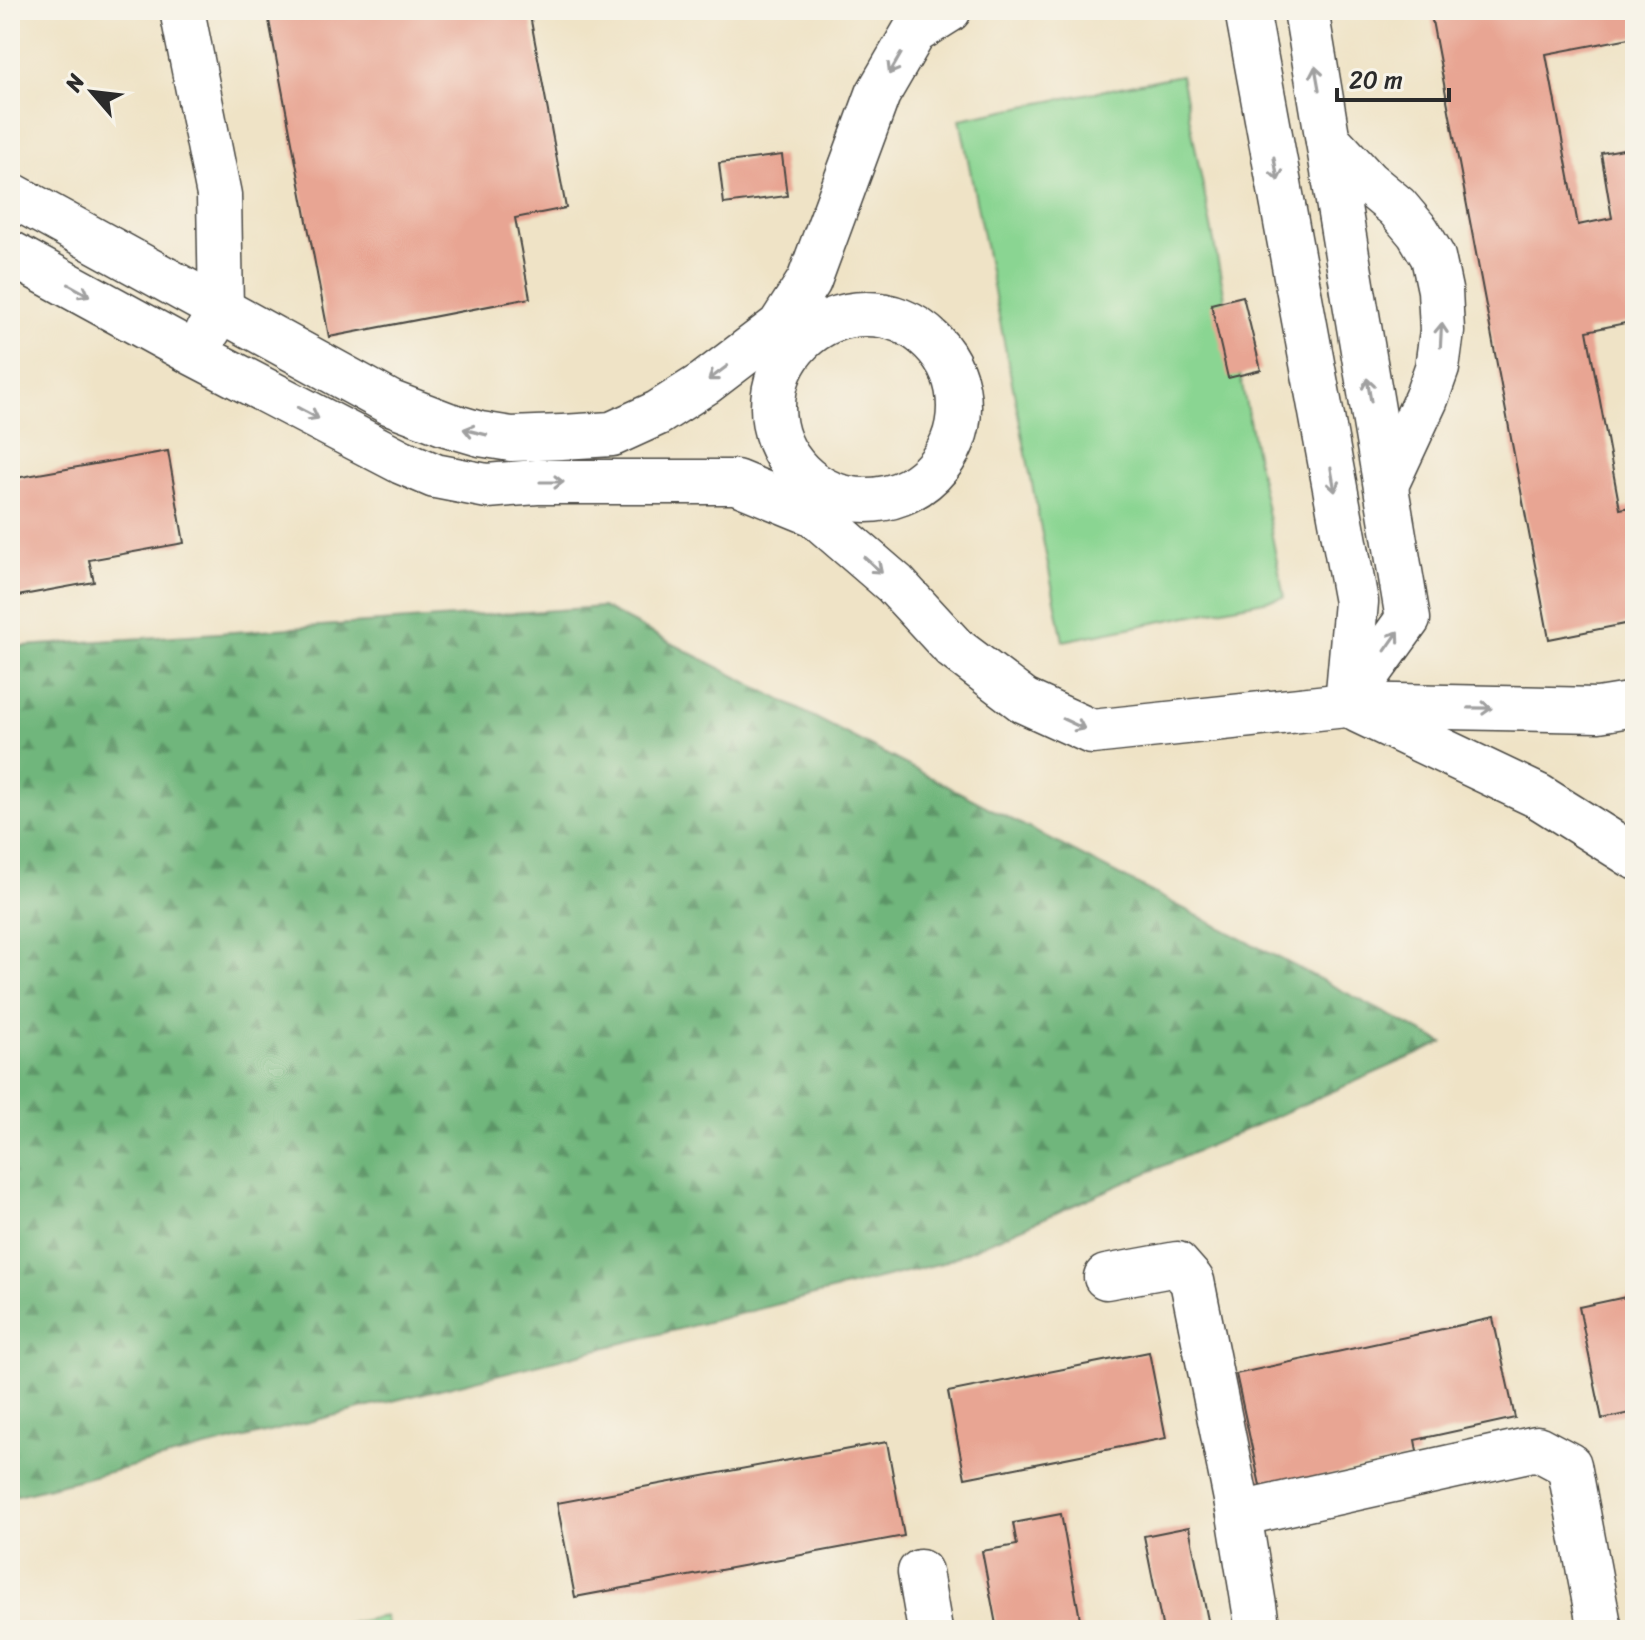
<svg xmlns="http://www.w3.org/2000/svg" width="1645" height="1640" font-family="Sriracha,sans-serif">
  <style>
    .green { fill: #8ad592; stroke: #5a805e; stroke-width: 2 }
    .forest { fill: url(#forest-firs); stroke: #4d7054; stroke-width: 2 }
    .building { fill: #e8a593 }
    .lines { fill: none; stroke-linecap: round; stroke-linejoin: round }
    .minor-casing { stroke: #484742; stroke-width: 47 }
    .minor { stroke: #fff; stroke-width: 44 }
    .oneway { stroke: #a0a0a0 }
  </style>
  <defs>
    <pattern id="forest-firs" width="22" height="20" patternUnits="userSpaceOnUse" patternTransform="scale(2)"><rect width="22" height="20" fill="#6fb67c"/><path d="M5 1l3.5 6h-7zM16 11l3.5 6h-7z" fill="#5b9466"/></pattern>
  </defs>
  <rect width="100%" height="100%" fill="#f7f3e8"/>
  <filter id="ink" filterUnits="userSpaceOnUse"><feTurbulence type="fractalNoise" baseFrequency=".0125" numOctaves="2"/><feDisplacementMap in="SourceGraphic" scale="16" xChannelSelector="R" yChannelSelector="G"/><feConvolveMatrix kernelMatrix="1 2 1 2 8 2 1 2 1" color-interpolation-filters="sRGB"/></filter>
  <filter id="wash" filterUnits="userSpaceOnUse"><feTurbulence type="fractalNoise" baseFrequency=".006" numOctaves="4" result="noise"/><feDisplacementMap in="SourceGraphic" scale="32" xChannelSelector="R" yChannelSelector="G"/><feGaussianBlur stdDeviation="1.8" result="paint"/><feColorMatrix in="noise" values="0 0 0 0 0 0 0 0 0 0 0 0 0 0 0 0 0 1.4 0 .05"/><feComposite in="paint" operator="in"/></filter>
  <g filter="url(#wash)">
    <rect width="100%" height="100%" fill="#efe3c6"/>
    <g class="green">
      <path d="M1181 75 1284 597 1063 641 960 119Z"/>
      <path d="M385 1616 388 1630H317Z"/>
    </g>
    <path class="forest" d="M602 607 1443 1043 942 1263 10 1497V647Z"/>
    <g id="blocks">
      <g class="building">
        <path d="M267 10H529L566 208 515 218 530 298 329 337Z"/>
        <path d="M1430 10H1635V37L1546 54 1578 225 1612 218 1601 153 1635 147V321L1587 331 1620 509 1635 506V622L1549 639Z"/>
        <path d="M782 155 787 196 724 204 719 163Z"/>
        <path d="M1243 296 1261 370 1228 378 1211 304Z"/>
        <path d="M168 451 184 543 89 560 94 582 12 597 10 585V479Z"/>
        <path d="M1635 1295V1412L1602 1419 1579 1307Z"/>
        <path d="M1493 1318 1515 1418 1415 1440 1418 1456 1261 1490 1236 1374Z"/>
        <path d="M1149 1352 1166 1438 965 1478 948 1392Z"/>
        <path d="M887 1442 904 1536 575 1597 557 1503Z"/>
        <path d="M1061 1514 1082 1630H997L982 1551 1017 1545 1013 1523Z"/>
        <path d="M1189 1527 1210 1630H1163L1144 1536Z"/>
      </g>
    </g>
  </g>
  <g filter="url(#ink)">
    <use href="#blocks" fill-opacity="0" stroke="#484742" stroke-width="2"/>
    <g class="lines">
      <defs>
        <g id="minor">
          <path d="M182 10 219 195 221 310 208 331"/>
          <path d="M1247 10 1356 602 1347 703"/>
          <path d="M1306 10 1408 619 1346 705"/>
          <path d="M1328 140 1367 182 1397 207 1418 232 1433 257 1440 290 1442 331 1437 368 1426 399 1386 485"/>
          <path d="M10 194 391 403 446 424 480 434 511 439 562 437 612 434 658 413 705 383 780 326 809 281 878 94 914 32 949 10"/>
          <path d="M10 253 195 354 402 462 435 476 487 486 537 482H736L814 514 895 584 954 648 1024 701 1092 732 1346 705 1598 710 1635 704"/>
          <circle cx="866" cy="407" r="93"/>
          <path d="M1359 711 1538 796 1635 857"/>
          <path d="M1106 1277 1177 1264 1192 1281 1239 1514 1537 1448 1569 1465 1600 1630"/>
          <path d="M1239 1514 1258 1630"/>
          <path d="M920 1572 930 1630"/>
        </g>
      </defs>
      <use href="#minor" class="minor-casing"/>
      <use href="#minor" class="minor"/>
    </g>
    <defs><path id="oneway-shaft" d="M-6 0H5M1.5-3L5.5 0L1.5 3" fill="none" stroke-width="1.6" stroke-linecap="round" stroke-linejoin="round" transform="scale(2)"/></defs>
    <g class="oneway">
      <use href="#oneway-shaft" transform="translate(895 64) rotate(120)"/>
      <use href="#oneway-shaft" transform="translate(1317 78) rotate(-100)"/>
      <use href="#oneway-shaft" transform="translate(1276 169) rotate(80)"/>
      <use href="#oneway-shaft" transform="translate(79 290) rotate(29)"/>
      <use href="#oneway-shaft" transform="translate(1441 335) rotate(-87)"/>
      <use href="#oneway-shaft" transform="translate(718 373) rotate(143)"/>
      <use href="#oneway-shaft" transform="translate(1369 390) rotate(-100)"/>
      <use href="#oneway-shaft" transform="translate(308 413) rotate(28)"/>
      <use href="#oneway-shaft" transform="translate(475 432) rotate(-166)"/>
      <use href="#oneway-shaft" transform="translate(1333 480) rotate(80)"/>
      <use href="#oneway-shaft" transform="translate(552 482)"/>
      <use href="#oneway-shaft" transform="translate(873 565) rotate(41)"/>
      <use href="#oneway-shaft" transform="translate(1392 641) rotate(-55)"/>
      <use href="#oneway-shaft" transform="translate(1480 708) rotate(1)"/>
      <use href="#oneway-shaft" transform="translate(1074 724) rotate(25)"/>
    </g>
  </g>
  <rect width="1645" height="1640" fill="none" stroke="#f7f3e8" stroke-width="40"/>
  <g transform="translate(92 92) rotate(298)" stroke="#f7f3e8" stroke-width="6" paint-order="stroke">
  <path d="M0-6L14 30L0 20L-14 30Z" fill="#2b2b2b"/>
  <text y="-12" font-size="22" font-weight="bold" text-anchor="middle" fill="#2b2b2b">N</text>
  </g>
  <path d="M1337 88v12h112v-12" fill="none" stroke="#2b2b2b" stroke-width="4"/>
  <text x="1349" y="88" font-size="24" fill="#2b2b2b" stroke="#f7f3e8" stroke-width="6" paint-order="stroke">20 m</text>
</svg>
